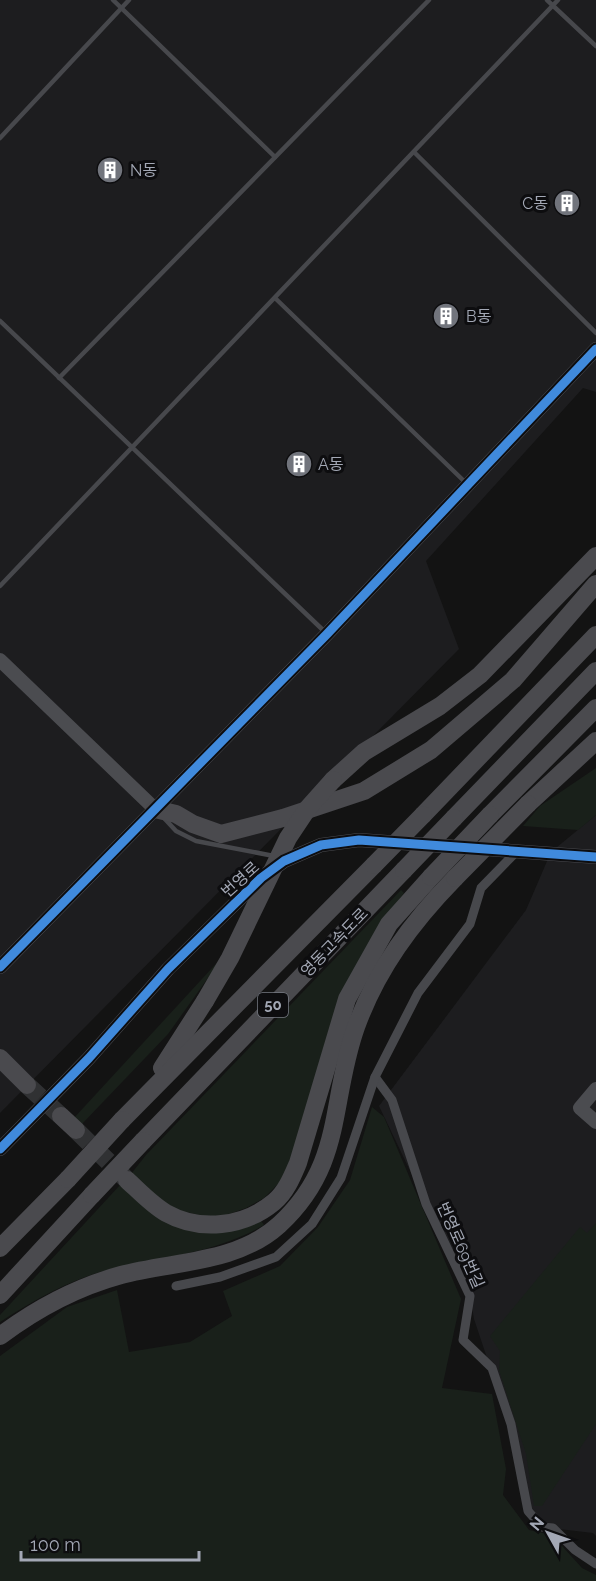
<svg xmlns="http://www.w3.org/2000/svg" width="596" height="1581" font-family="Raleway,'Noto Sans KR',sans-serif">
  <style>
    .built { fill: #1d1d1f }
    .green { fill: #19201a }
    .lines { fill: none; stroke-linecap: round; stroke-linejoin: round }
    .highway-tunnel { stroke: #303133; stroke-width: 18; stroke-dasharray: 18 9; stroke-linecap: butt }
    .lane { stroke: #47484c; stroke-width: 4.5 }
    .street { stroke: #47484c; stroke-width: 9 }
    .secondary { stroke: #4b4c50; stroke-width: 14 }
    .highway { stroke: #4a4a4e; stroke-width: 18 }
    .highway-bridge { stroke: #4a4a4e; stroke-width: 18 }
    .cycleway-casing { stroke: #0d0d0f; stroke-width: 13 }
    .cycleway { stroke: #408adc; stroke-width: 9 }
    .labels { text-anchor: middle; stroke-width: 6; stroke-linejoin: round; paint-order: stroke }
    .shield { fill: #0d0d0f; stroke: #767a83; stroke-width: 1.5 }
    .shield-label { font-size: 15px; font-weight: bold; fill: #a3a8b5 }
    .poi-label { font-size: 16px; fill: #a3a8b5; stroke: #0d0d0f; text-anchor: start }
    .street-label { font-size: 16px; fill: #a3a8b5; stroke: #0d0d0f }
  </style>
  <rect width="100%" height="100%" fill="#131313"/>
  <g class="built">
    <path d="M0 0H596V392L583 388 426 561 459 649 0 1113Z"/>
    <path d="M596 815V1536L593 1533 542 1527 528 1511 519 1454 474 1319 470 1296 379 1106 526 910 551 852Z"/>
  </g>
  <g class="green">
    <path d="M596 768V815L578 830 523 826 540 806Z"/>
    <path d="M401 890 404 893 378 929 291 1162 280 1182 264 1198 246 1208 215 1219 170 1208 131 1174 146 1155Z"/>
    <path d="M225 954 168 1034 81 1125 74 1118Z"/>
    <path d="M372 1107 384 1117 461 1299 442 1388 492 1394 506 1469 503 1495 529 1530 552 1535 582 1568 596 1575V1581H0V1356L67 1307 117 1290 129 1352 190 1342 232 1316 223 1291 280 1266 318 1227 350 1180Z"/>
    <path d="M121 1184 167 1222 259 1218 264 1225C219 1251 170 1256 120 1267 76 1276 37 1298 0 1322V1315Z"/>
    <path d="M596 1223V1424L542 1506H534L526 1454 499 1370 500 1351 490 1336 580 1227 587 1233Z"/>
  </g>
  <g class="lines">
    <g class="highway-tunnel">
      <path d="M27 1085 61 1116"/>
      <path d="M76 1130 126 1179"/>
    </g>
    <g class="lane">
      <path d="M113 0 275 157"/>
      <path d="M547 0 596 46"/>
      <path d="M0 138 129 0"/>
      <path d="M414 152 596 333"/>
      <path d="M275 298 466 483"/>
      <path d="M0 321 325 632"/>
      <path d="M59 378 429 0"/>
      <path d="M0 586 558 0"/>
      <path d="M164 818 176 831 196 841 274 856"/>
    </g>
    <g class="street">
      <path d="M375 1077 392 1100 426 1204 470 1296 463 1340 492 1368 511 1424 528 1511 542 1527 553 1528 575 1550 596 1564"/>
      <path d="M176 1286 220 1277 276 1257 312 1224 341 1178 375 1077 418 993 470 924 481 888 518 850"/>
    </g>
    <g class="secondary">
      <path d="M0 660 155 809"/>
      <path d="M0 967 327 634 596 349"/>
      <path d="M596 1089 580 1108 596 1122"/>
      <path d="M0 1149 89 1058 168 969 261 878 284 861 321 845 359 840 596 857"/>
    </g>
    <g class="highway">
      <path d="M333 780 364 752 440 706 480 675 596 556"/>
      <path d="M528 804 596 741"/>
      <path d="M155 809 176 814 193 824 221 834 283 818 364 791 431 750 513 680 596 584"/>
      <path d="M423 815 596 635"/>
      <path d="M490 815 596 708"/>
      <path d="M454 818 596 671"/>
      <path d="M0 1058 27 1085"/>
      <path d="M162 1068 205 1001"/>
      <path d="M61 1116 76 1130"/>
      <path d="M122 1120 374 865"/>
      <path d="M143 1141 404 870"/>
      <path d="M127 1180C139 1191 152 1205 166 1213 200 1232 244 1227 274 1202 286 1192 292 1177 298 1163L347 999 389 924 431 877"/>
      <path d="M0 1248 68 1179"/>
      <path d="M0 1295 92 1195"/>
      <path d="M0 1336C36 1309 77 1287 121 1275 173 1261 236 1264 279 1225 345 1164 329 1103 356 1027 377 969 412 922 455 878"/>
    </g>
    <g class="highway-bridge">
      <path d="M374 865 423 815"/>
      <path d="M404 870 454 818"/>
      <path d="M431 877 490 815"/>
      <path d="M455 878 528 804"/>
      <path d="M205 1001 230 958 288 838 308 808 333 780"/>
      <path d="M68 1179 122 1120"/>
      <path d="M92 1195 143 1141"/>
    </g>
    <defs>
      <g id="cycleway">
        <path d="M0 967 327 634 596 349"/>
        <path d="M0 1149 89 1058 168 969 261 878 284 861 321 845 359 840 596 857"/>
      </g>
    </defs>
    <use href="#cycleway" class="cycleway-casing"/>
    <use href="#cycleway" class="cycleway"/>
  </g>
  <defs>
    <symbol id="building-disc" viewBox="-11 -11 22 22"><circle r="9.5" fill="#71747c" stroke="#0d0d0f"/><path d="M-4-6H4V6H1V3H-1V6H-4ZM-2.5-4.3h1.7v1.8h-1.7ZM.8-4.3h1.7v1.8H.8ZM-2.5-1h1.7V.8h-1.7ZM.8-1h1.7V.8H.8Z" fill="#fff"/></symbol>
  </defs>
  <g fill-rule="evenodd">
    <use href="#building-disc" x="95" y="155" width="30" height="30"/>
    <use href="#building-disc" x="552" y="188" width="30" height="30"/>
    <use href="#building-disc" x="431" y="301" width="30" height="30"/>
    <use href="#building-disc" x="284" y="449" width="30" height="30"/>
  </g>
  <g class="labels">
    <rect class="shield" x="258" y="993" width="30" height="24" rx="4.5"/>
    <g class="shield-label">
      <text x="273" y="1010">50</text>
    </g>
    <g class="poi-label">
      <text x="130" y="176">N동</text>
      <text x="548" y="209" text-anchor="end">C동</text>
      <text x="466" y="322">B동</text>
      <text x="318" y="470">A동</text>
    </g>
    <g class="street-label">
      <text transform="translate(240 879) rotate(-42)" y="6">번영로</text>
      <text transform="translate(334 942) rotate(-46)" y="6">영동고속도로</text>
      <text transform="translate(461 1245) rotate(66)" y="6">번영로69번길</text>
    </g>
  </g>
  <g transform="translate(548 1533) rotate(310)" stroke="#0d0d0f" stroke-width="4.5" paint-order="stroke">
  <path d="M0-4.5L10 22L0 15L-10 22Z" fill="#a3a8b5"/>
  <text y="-9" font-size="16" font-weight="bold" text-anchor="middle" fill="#a3a8b5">N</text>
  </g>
  <path d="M21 1551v9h178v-9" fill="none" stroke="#a3a8b5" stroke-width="3"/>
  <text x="30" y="1551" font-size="18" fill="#a3a8b5" stroke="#0d0d0f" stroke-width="4.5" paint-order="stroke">100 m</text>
</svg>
